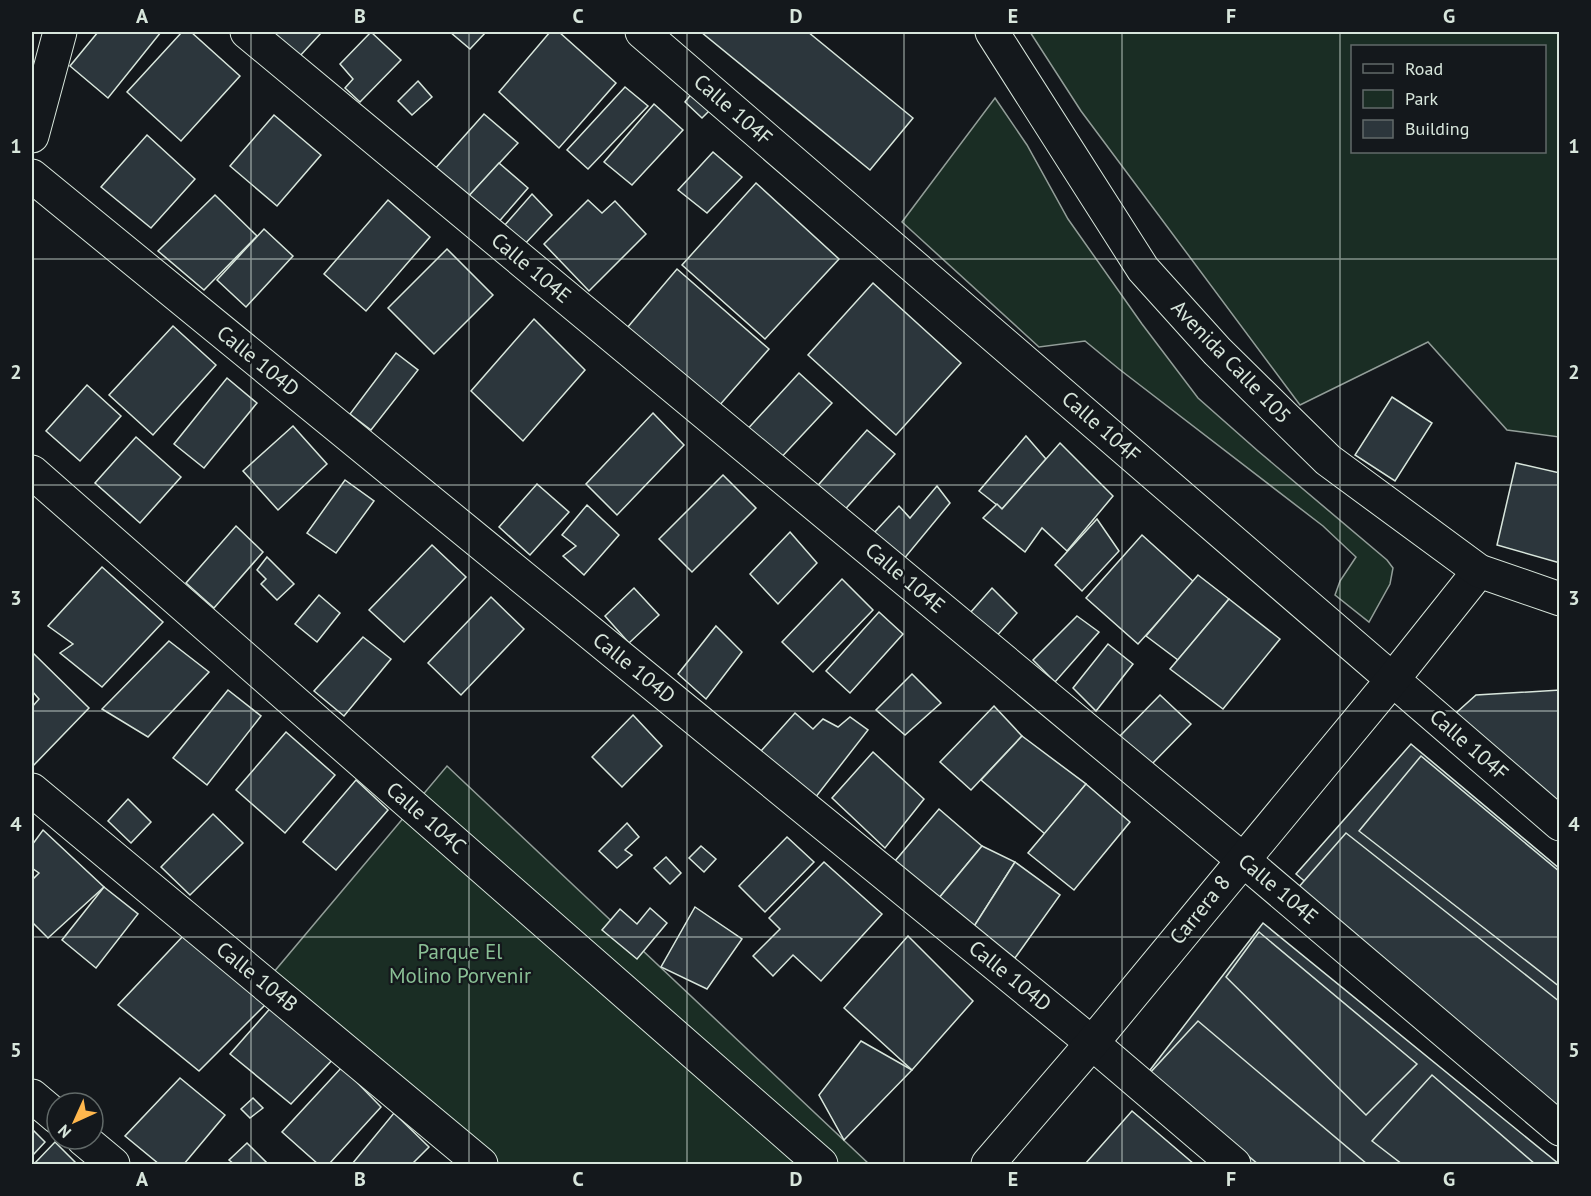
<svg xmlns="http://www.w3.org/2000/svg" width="1591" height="1196" font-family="'PT Sans',sans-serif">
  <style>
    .green { fill: #1a2d24; stroke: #939e99; stroke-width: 1.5; fill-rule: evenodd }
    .building { fill: #2c363c; stroke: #d8e6dc; stroke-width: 1.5 }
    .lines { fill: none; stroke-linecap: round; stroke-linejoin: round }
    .street-casing { stroke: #d8e6dc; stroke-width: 35 }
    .secondary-casing { stroke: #d8e6dc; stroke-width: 35 }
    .street { stroke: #14181c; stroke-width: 33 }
    .secondary { stroke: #14181c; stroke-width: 33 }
    .grid { fill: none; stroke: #d8e6dc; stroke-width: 1.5; stroke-opacity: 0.55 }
    .labels { text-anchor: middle; stroke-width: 4.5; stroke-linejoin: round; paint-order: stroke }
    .street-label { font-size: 21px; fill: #d8e6dc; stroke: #14181c }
    .park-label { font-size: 21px; fill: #8ac095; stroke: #14181c }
    .neatline { fill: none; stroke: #d8e6dc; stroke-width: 2 }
    .grid-label { font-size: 20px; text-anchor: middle; font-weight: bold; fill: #d8e6dc }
  </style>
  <rect width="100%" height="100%" fill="#14181c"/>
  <g class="green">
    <path d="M1030 32H1559V437L1507 430 1428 342 1300 405 1081 111ZM1352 46H1544V152H1352Z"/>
    <path d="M995 98 1027 145 1068 219 1142 324 1198 398 1258 451 1387 560 1393 568 1390 584 1369 622 1335 595 1340 581 1356 557 1323 526 1119 369 1085 341 1039 347 902 222Z"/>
    <path d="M447 766 869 1164H486L268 979Z"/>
  </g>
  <g class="building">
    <path d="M98 32H161L108 98 70 66Z"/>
    <path d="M182 32H191L240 76 181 141 127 92Z"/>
    <path d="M276 32H322L299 57 274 34Z"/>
    <path d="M371 32 401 60 360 102 345 88 353 79 340 64Z"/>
    <path d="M450 32H486L470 49Z"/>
    <path d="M550 32H559L616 83 559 148 499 92Z"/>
    <path d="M701 32H808L913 118 870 170Z"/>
    <path d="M418 81 432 97 412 115 398 101Z"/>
    <path d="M625 87 648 106 588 169 567 150Z"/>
    <path d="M692 93 710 110 702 118 685 102Z"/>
    <path d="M654 104 683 130 632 185 604 162Z"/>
    <path d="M484 114 518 143 466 199 434 170Z"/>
    <path d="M274 115 321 155 277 206 230 166Z"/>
    <path d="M147 135 195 179 151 228 101 187Z"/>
    <path d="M713 152 742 177 707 213 678 190Z"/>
    <path d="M499 163 528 188 496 225 466 199Z"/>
    <path d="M756 183 839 259 765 339 682 265Z"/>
    <path d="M532 194 552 215 523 246 504 226Z"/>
    <path d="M215 195 257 236 204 290 158 251Z"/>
    <path d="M388 200 430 237 366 311 324 274Z"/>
    <path d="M588 200 602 213 615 201 646 234 589 291 544 244Z"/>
    <path d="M264 229 293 256 246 307 217 280Z"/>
    <path d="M447 249 493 295 434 354 388 308Z"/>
    <path d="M677 269 769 349 718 407 627 328Z"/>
    <path d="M873 283 961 363 896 435 808 355Z"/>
    <path d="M534 319 585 370 523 441 471 391Z"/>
    <path d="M173 326 216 365 153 435 109 395Z"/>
    <path d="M396 353 418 370 371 430 350 414Z"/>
    <path d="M799 373 832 403 776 463 744 433Z"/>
    <path d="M227 378 257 403 204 468 174 444Z"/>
    <path d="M87 385 121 416 80 461 46 431Z"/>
    <path d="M1392 397 1432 423 1395 481 1355 455Z"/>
    <path d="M653 413 684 445 617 515 586 484Z"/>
    <path d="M293 426 327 464 278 510 243 471Z"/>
    <path d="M867 430 895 454 840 515 813 491Z"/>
    <path d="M1026 436 1046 459 1002 509 979 491Z"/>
    <path d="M136 437 181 477 140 523 95 483Z"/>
    <path d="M1060 443 1113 496 1067 551 1042 528 1025 552 983 518 997 504 1002 509Z"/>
    <path d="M1516 463 1560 473V563L1497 545Z"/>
    <path d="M723 475 756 508 692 572 659 539Z"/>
    <path d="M345 480 374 501 336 553 307 533Z"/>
    <path d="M537 484 569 512 530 555 499 527Z"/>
    <path d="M937 486 950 503 903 560 873 534 899 506 910 518Z"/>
    <path d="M587 505 619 535 584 575 563 556 576 546 562 535Z"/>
    <path d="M1097 519 1119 551 1082 591 1055 565Z"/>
    <path d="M236 526 263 552 214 608 186 583Z"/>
    <path d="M790 532 817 563 778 604 750 574Z"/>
    <path d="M1142 535 1194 582 1138 644 1086 598Z"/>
    <path d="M432 545 466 577 404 642 369 610Z"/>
    <path d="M267 557 294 584 277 600 261 584 266 579 257 570Z"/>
    <path d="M102 567 163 622 102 687 60 653 73 644 48 626Z"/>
    <path d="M1198 575 1229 599 1178 660 1146 636Z"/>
    <path d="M842 579 873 610 813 672 782 642Z"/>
    <path d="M634 588 659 615 629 643 605 616Z"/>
    <path d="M992 588 1017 613 995 638 970 613Z"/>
    <path d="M319 595 340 613 317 642 295 624Z"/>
    <path d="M491 597 524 629 461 695 428 663Z"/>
    <path d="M1229 599 1280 639 1223 709 1170 669Z"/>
    <path d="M879 612 903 634 850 693 826 671Z"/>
    <path d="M1077 616 1099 632 1055 682 1033 660Z"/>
    <path d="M716 626 742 652 706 699 678 674Z"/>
    <path d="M363 637 391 659 344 716 314 691Z"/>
    <path d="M169 641 209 672 148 737 102 709Z"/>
    <path d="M1108 644 1133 664 1096 711 1073 688Z"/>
    <path d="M32 652 89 708 32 767V707L39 699 32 691Z"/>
    <path d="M912 674 941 703 905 735 876 710Z"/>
    <path d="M228 690 261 716 207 785 173 758Z"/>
    <path d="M1560 690V815L1447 721 1476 695Z"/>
    <path d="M1160 695 1191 724 1147 769 1116 740Z"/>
    <path d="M994 706 1022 736 971 790 940 762Z"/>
    <path d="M795 713 813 729 823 719 838 727 850 717 868 730 815 798 761 751Z"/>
    <path d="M633 715 662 746 622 787 592 757Z"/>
    <path d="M286 732 335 775 285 833 236 790Z"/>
    <path d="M1022 736 1086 784 1045 834 981 780Z"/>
    <path d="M1411 744 1560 869V1096L1296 874Z"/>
    <path d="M873 752 924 799 885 848 832 798Z"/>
    <path d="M1421 756 1560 872V987L1359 831Z"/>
    <path d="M356 780 388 810 336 870 303 842Z"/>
    <path d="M1086 784 1130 822 1074 890 1028 853Z"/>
    <path d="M128 799 151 822 131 843 108 821Z"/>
    <path d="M939 809 982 846 939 898 895 861Z"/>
    <path d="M213 814 243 843 190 895 161 867Z"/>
    <path d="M627 823 639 837 625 850 632 855 617 868 599 851Z"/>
    <path d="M43 830 104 887 48 938 32 922V880L39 873 32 868V845Z"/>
    <path d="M1346 833 1560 1002V1113L1290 897Z"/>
    <path d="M787 837 814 862 765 912 739 886Z"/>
    <path d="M701 846 716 859 704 872 689 858Z"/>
    <path d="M982 846 1015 862 973 928 939 898Z"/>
    <path d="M666 857 681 873 670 884 654 868Z"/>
    <path d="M824 862 882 914 821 981 793 955 773 976 753 956 780 929 769 918Z"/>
    <path d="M1015 862 1060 895 1015 958 973 928Z"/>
    <path d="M104 887 138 914 96 968 62 940Z"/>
    <path d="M695 907 742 939 707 989 661 967Z"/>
    <path d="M650 908 667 923 637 959 602 930 620 909 637 924Z"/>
    <path d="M1263 923 1559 1164H1252L1147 1074Z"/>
    <path d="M1259 932 1417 1064 1366 1115 1226 977Z"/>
    <path d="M184 935 266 1004 199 1071 118 1005Z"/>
    <path d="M908 936 973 1001 912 1070 844 1008Z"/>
    <path d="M274 1004 335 1057 291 1104 230 1054Z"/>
    <path d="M1198 1021 1367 1164H1258L1149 1074Z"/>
    <path d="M861 1041 912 1070 844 1140 819 1095Z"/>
    <path d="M342 1067 381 1107 329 1164H318L282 1132Z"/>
    <path d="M1432 1075 1535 1164H1402L1372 1141Z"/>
    <path d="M180 1078 225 1115 184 1164H159L125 1136Z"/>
    <path d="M253 1098 263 1108 250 1118 241 1109Z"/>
    <path d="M1132 1111 1194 1164H1085Z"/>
    <path d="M394 1113 429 1147 412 1164H352Z"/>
    <path d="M32 1129 45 1142 32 1156Z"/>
    <path d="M55 1142 77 1164H34Z"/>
    <path d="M247 1143 266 1162 263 1164H234L229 1160Z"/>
  </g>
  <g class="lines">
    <defs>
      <g id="street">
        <path d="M247 32 1242 859 1560 1129"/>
        <path d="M642 32 1560 824"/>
        <path d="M32 136 60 32"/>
        <path d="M32 176 1092 1043 1234 1164"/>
        <path d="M32 472 821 1164"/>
        <path d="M32 790 481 1164"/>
        <path d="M32 1096 57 1117"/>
        <path d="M83 1139 113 1164"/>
        <path d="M988 1164 1092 1043 1393 679 1479 571"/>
      </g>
      <path id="secondary" d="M992 32 1143 269 1217 351 1328 460 1479 571 1560 599"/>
    </defs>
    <use href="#street" class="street-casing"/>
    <use href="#secondary" class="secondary-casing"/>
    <use href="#street" class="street"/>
    <use href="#secondary" class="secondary"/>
  </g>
  <path class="grid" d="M251 32V1164M469 32V1164M687 32V1164M904 32V1164M1122 32V1164M1340 32V1164M32 259H1560M32 485H1560M32 711H1560M32 937H1560"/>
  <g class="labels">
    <g class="street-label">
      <text transform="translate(733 110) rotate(41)" y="7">Calle 104F</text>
      <text transform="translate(531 268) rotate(40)" y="7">Calle 104E</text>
      <text transform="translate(258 361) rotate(39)" y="7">Calle 104D</text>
      <text transform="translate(1231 362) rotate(46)" y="7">Avenida Calle 105</text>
      <text transform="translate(1101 427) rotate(41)" y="7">Calle 104F</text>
      <text transform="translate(905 578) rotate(40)" y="7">Calle 104E</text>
      <text transform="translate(634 668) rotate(39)" y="7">Calle 104D</text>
      <text transform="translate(1469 745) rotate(41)" y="7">Calle 104F</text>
      <text transform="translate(426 818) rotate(41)" y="7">Calle 104C</text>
      <text transform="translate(1278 889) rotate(40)" y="7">Calle 104E</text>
      <text transform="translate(1200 910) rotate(-51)" y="7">Carrera 8</text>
      <text transform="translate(1010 976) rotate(39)" y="7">Calle 104D</text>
      <text transform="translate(257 977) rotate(39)" y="7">Calle 104B</text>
    </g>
    <g class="park-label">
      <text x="460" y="959">Parque El<tspan x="460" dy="24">Molino Porvenir</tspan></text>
    </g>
  </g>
  <rect width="1591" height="1196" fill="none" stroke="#14181c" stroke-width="66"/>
  <rect x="1351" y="45" width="195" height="108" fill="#14181c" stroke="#626a69" stroke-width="1.5"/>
  <rect x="1363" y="64" width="30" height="9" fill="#14181c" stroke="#626a69" stroke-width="1.5"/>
  <text x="1405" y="75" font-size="18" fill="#d8e6dc">Road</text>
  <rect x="1363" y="90" width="30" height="18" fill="#1a2d24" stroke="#626a69" stroke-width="1.5"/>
  <text x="1405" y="105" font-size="18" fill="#d8e6dc">Park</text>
  <rect x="1363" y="120" width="30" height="18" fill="#2c363c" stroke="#626a69" stroke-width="1.5"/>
  <text x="1405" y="135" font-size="18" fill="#d8e6dc">Building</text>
  <g transform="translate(75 1121) rotate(225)"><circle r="28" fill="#14181c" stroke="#626a69" stroke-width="1.5"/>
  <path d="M0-4.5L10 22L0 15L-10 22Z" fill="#ffb74d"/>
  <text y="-9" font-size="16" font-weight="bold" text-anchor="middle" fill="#d8e6dc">N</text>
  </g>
  <rect x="33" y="33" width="1525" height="1130" class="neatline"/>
  <g class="grid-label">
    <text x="142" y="23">A</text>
    <text x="360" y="23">B</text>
    <text x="578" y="23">C</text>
    <text x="796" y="23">D</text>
    <text x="1013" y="23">E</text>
    <text x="1231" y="23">F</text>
    <text x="1449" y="23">G</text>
    <text x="16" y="153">1</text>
    <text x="1574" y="153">1</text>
    <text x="16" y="379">2</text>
    <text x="1574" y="379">2</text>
    <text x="16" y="605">3</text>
    <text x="1574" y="605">3</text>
    <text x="16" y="831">4</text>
    <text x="1574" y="831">4</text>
    <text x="16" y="1057">5</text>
    <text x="1574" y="1057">5</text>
    <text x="142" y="1186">A</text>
    <text x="360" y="1186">B</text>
    <text x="578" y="1186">C</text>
    <text x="796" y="1186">D</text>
    <text x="1013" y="1186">E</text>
    <text x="1231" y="1186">F</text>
    <text x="1449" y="1186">G</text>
  </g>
</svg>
